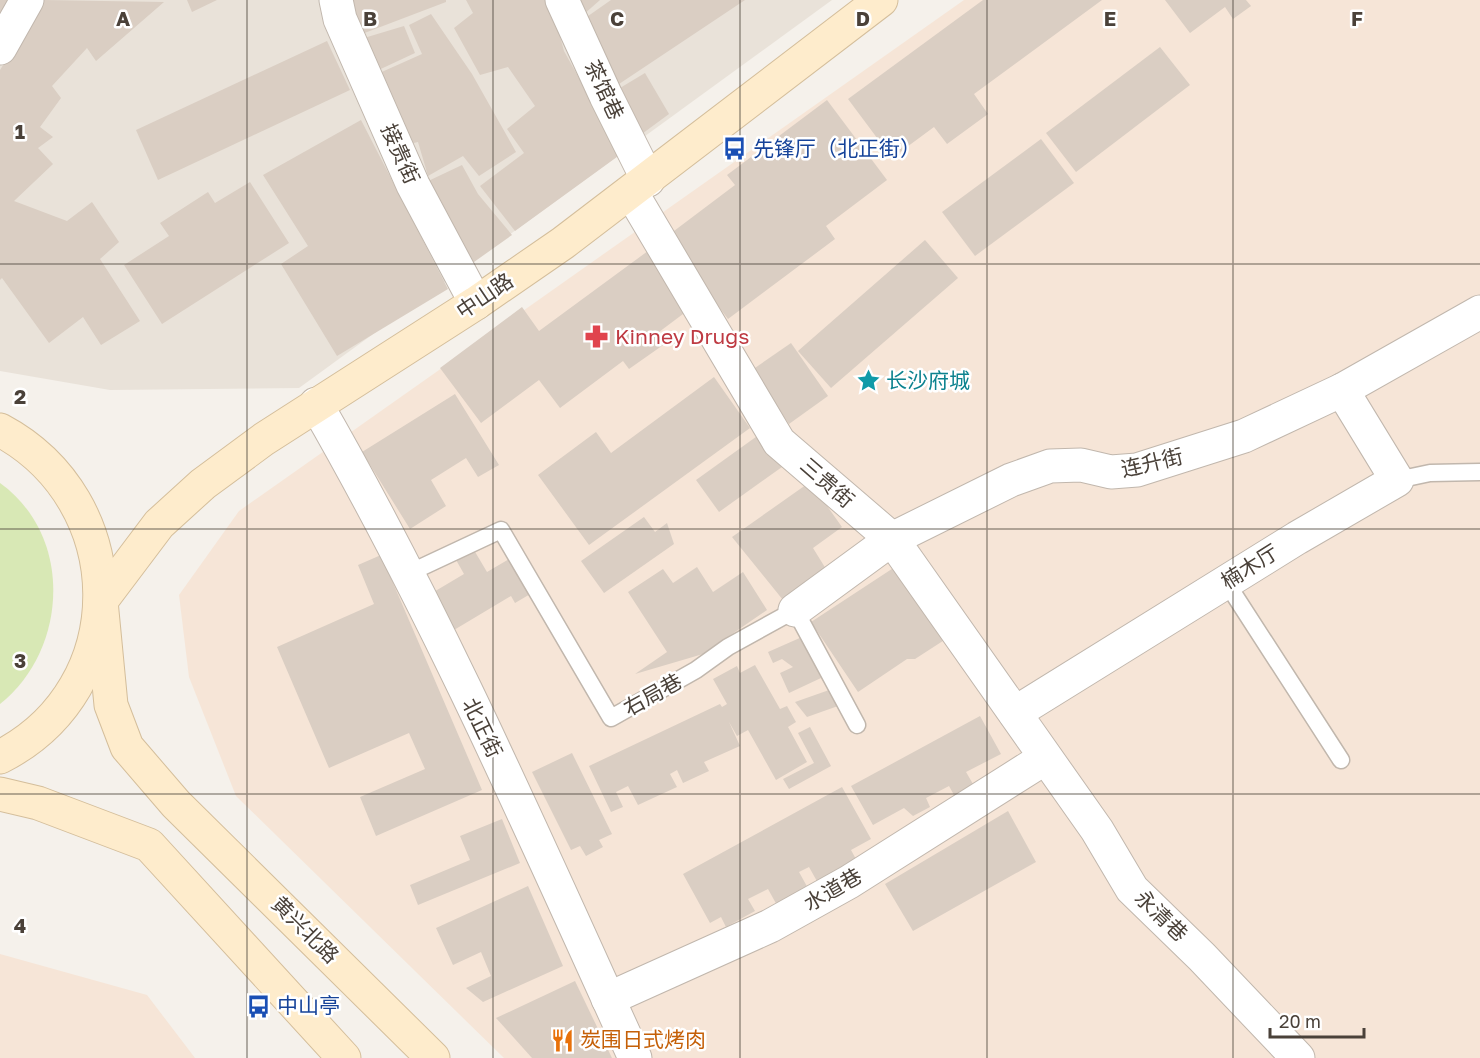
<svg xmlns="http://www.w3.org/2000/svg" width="1480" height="1058" font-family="'Golos Text','Noto Sans SC',sans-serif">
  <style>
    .residential { fill: #e9e2d9 }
    .commercial { fill: #f6e5d7 }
    .green { fill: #d8e8b5 }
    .building { fill: #dacec3 }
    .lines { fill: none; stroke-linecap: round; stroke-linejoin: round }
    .lane-casing { stroke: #c1b7ad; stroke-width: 19 }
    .street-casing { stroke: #c1b7ad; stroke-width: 35 }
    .secondary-casing { stroke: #d4be9b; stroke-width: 35 }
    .lane { stroke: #fff; stroke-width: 16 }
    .street { stroke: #fff; stroke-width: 33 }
    .secondary { stroke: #feeccc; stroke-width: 33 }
    .grid { fill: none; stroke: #4a4139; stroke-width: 1.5; stroke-opacity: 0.55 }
    .labels { text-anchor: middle; stroke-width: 5; stroke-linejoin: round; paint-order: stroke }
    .street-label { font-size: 21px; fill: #4a4139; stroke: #fff }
    .transit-label { font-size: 21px; fill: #164399; stroke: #fff; text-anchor: start }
    .health-label { font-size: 21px; fill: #be3a42; stroke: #fff; text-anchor: start }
    .culture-label { font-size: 21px; fill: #0d838f; stroke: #fff; text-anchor: start }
    .food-label { font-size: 21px; fill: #c56008; stroke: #fff; text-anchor: start }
    .grid-label { font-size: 20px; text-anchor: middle; font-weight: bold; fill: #4a4139; stroke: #fff; stroke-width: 5; stroke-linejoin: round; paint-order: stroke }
  </style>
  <rect width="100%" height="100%" fill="#f5f1eb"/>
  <path class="residential" d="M0 0H832L299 388 110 390 0 371Z"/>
  <g class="commercial">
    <path d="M964 0H1480V1058H504L236 796 189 677 179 595 239 511Z"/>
    <path d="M0 954 147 995 195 1058H0Z"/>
  </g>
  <path class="green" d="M0 483C74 536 68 650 0 704Z"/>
  <g class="building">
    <path d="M0 0H17L0 25Z"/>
    <path d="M44 0 164 2 96 61 87 48 52 86 61 98 40 127 53 137 38 148 53 164 14 201 67 221 92 202 119 242 100 259 140 321 101 345 83 317 49 343 2 278 0 280V70Z"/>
    <path d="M187 0H217L192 12Z"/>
    <path d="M341 0H446V2L354 37Z"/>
    <path d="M466 0H550L564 51 621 154 515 231 480 186 524 153 507 129 535 106 508 67 480 75 454 28 473 13Z"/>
    <path d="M566 0H600L575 22Z"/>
    <path d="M611 0H745L613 88 581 21Z"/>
    <path d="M983 0H1102L974 94 988 114 947 144 934 127 892 158 848 99Z"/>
    <path d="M1165 0H1246L1251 6 1233 19 1225 7 1190 33Z"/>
    <path d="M431 14 472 74 516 152 479 176 463 156 428 176 418 142 405 145 375 75 422 54 409 25Z"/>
    <path d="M404 26 415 53 370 74 354 41Z"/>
    <path d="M327 41 350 90 158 180 136 130Z"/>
    <path d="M1160 47 1190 85 1076 172 1046 133Z"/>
    <path d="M645 73 669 114 635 139 610 94Z"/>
    <path d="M827 100 887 180 826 226 835 239 728 319 666 237 735 185 727 175Z"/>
    <path d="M361 120 448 289 337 356 281 264 308 246 263 175Z"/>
    <path d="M1041 139 1074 183 975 256 942 212Z"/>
    <path d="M462 165 478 194 512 235 467 267 424 183Z"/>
    <path d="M250 182 289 243 162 324 124 265 169 236 160 223 208 192 215 203Z"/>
    <path d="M925 240 958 278 831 388 798 351Z"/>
    <path d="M652 248 695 305 655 335 666 343 629 369 623 361 560 408 539 380 481 423 440 368 522 307 539 331Z"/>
    <path d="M791 343 828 396 789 424 752 370Z"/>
    <path d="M714 377 750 428 589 545 538 475 596 432 611 453Z"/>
    <path d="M455 394 499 465 478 477 466 458 431 480 446 506 410 529 362 452Z"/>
    <path d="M760 434 782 467 719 512 696 480Z"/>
    <path d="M810 482 842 527 813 548 826 569 783 600 732 537Z"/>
    <path d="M644 517 655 532 667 523 674 544 604 593 581 561Z"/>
    <path d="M468 540 487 572 511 558 532 593 515 603 511 596 454 630 432 593 464 574 451 551Z"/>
    <path d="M381 555 482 790 376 836 360 797 425 769 409 733 329 768 277 647 374 604 358 565Z"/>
    <path d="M901 563 949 637 915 659H907L858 692 811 622Z"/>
    <path d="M697 567 713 592 743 572 767 610 703 654 635 674 667 652 628 592 663 569 673 583Z"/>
    <path d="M802 637 821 678 789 693 780 673 793 667 782 659 773 663 768 652Z"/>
    <path d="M755 665 780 709 787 706 796 722 788 727 807 762 776 780 748 730 737 736 729 722 740 746 704 762 709 771 683 783 677 770 670 774 677 787 638 805 628 786 616 792 623 807 611 812 589 766 720 704 722 707 727 704 713 679 737 666 740 673Z"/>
    <path d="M832 689 838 706 807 717 795 702Z"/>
    <path d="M980 716 1001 754 966 772 973 784 954 795 949 786 926 798 930 807 913 816 904 808 873 825 851 786Z"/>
    <path d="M810 727 831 766 789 789 783 779 814 763 798 733Z"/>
    <path d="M572 753 612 834 599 840 603 847 586 856 580 846 571 850 532 772Z"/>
    <path d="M842 787 871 839 851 850 857 861 818 883 809 867 799 872 809 890 778 907 768 889 748 899 755 911 726 927 721 917 710 923 683 874Z"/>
    <path d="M1008 811 1036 862 913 931 885 884Z"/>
    <path d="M502 819 520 863 418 905 410 885 470 860 460 836Z"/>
    <path d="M528 886 563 966 483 1002 466 988 491 976 481 952 453 965 436 928Z"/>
    <path d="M575 981 612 1058H532L496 1018Z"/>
  </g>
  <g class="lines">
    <defs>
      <g id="lane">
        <path d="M1397 480 1430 473 1480 472"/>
        <path d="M407 574 501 530 611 718 696 670 728 647 795 610 857 725"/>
        <path d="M1226 582 1341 760"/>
      </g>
      <g id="street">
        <path d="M336 0 340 19 413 185 476 303"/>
        <path d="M562 0 606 96 648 180"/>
        <path d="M0 48 27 0"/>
        <path d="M631 192 779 442 892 539 1097 830 1132 889 1202 957 1298 1058"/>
        <path d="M316 404C437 614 535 838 635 1058"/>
        <path d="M795 610 892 539 1011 480 1050 466 1081 465 1111 472 1137 470 1244 436 1342 390 1480 312"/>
        <path d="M1015 713 1297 538 1397 480 1342 390"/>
        <path d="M608 999 770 926 849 882 1045 758"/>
      </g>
      <g id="secondary">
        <path d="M0 430C131 500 135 688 0 757"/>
        <path d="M0 794 38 803 149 845 344 1058"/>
        <path d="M433 1058 176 804 127 747 111 705 101 601 159 524 203 484 264 439 476 303 563 243 881 0"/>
      </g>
    </defs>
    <use href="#lane" class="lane-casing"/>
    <use href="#street" class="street-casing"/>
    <use href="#secondary" class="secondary-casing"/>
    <use href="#lane" class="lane"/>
    <use href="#street" class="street"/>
    <use href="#secondary" class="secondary"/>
  </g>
  <path class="grid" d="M247 0V1058M493 0V1058M740 0V1058M987 0V1058M1233 0V1058M0 264H1480M0 529H1480M0 794H1480"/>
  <defs>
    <symbol id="bus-bare" viewBox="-9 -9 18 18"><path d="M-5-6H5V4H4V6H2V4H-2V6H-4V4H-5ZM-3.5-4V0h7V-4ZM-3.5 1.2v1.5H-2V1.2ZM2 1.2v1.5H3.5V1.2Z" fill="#1a4fb4" stroke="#fff" stroke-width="2.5" paint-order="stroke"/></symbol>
    <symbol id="pharmacy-bare" viewBox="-9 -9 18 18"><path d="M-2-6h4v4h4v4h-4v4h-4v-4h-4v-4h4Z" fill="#e0444e" stroke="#fff" stroke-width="2.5" paint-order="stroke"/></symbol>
    <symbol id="sight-bare" viewBox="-9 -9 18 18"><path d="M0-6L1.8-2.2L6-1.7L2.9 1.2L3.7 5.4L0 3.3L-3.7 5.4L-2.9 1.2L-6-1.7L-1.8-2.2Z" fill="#0f9aa8" stroke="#fff" stroke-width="2.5" paint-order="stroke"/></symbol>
    <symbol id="restaurant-bare" viewBox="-9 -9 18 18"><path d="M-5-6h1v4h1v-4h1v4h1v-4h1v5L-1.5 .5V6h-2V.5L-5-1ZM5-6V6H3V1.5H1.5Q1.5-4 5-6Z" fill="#e8710a" stroke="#fff" stroke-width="2.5" paint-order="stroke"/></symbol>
  </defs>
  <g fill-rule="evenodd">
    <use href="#bus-bare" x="718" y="132" width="33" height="33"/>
    <use href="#pharmacy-bare" x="580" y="320" width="33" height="33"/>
    <use href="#sight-bare" x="852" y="364" width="33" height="33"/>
    <use href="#bus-bare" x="242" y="990" width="33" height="33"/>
    <use href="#restaurant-bare" x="546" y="1024" width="33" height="33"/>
  </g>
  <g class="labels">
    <g class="street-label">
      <text transform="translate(604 90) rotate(65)" y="7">茶馆巷</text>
      <text transform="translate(400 154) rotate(66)" y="7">接贵街</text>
      <text transform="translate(485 296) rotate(-34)" y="7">中山路</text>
      <text transform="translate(1152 463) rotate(-13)" y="7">连升街</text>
      <text transform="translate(827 483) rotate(41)" y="7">三贵街</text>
      <text transform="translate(1250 567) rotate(-32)" y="7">楠木厅</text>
      <text transform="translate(653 695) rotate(-29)" y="7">右局巷</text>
      <text transform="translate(482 728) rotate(64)" y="7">北正街</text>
      <text transform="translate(833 890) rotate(-30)" y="7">水道巷</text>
      <text transform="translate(1161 916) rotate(44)" y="7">永清巷</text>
      <text transform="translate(305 930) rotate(45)" y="7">黄兴北路</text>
    </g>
    <g class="transit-label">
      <text x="753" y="156">先锋厅（北正街）</text>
      <text x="277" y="1013">中山亭</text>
    </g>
    <g class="health-label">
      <text x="615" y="344">Kinney Drugs</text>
    </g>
    <g class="culture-label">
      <text x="886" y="388">长沙府城</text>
    </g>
    <g class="food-label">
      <text x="580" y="1047">炭围日式烤肉</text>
    </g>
  </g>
  <g class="grid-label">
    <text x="123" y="26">A</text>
    <text x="370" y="26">B</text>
    <text x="617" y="26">C</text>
    <text x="863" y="26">D</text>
    <text x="1110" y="26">E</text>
    <text x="1357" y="26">F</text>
    <text x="20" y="139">1</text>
    <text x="20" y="404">2</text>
    <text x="20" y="668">3</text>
    <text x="20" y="933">4</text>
  </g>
  <path d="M1270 1028v9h94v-9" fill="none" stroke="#4a4139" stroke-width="3"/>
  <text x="1279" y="1028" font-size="18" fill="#4a4139" stroke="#ffffff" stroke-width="4.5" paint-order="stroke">20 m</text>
</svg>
